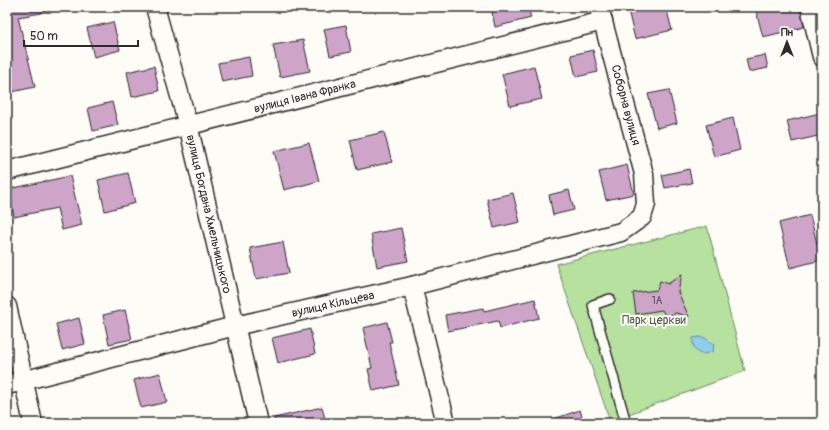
<svg xmlns="http://www.w3.org/2000/svg" width="829" height="430" font-family="Pangolin,sans-serif">
  <style>
    .green { fill: #b6e19e; stroke: #708664 }
    .water { fill: #8fcdef; stroke: #678ca1 }
    .building { fill: #cea4c9; stroke: #2b2b2b }
    .lines { fill: none; stroke-linecap: round; stroke-linejoin: round }
    .lane-casing { stroke: #2b2b2b; stroke-width: 12 }
    .street-casing { stroke: #2b2b2b; stroke-width: 21 }
    .lane { stroke: #fdfcf7; stroke-width: 9 }
    .street { stroke: #fdfcf7; stroke-width: 18 }
    .labels { text-anchor: middle; stroke-width: 4; stroke-linejoin: round; paint-order: stroke }
    .number-label { font-size: 10px; fill: #544952 }
    .street-label { font-size: 12px; fill: #2b2b2b; stroke: #fdfcf7 }
    .park-label { font-size: 12px; fill: #4e5848; stroke: #fdfcf7 }
  </style>
  <rect width="100%" height="100%" fill="#fdfcf7"/>
  <filter id="ink" filterUnits="userSpaceOnUse"><feTurbulence type="fractalNoise" baseFrequency=".025" numOctaves="2"/><feDisplacementMap in="SourceGraphic" scale="8" xChannelSelector="R" yChannelSelector="G"/><feConvolveMatrix kernelMatrix="1 2 1 2 8 2 1 2 1" color-interpolation-filters="sRGB"/></filter>
  <g filter="url(#ink)">
    <path class="green" d="M707 226 745 371 610 421 556 264Z"/>
    <path class="water" d="M699 337 705 338 714 344 713 351C700 358 692 352 693 338Z"/>
    <g class="building">
      <path d="M7 7H41L42 13 18 17 35 87 7 93Z"/>
      <path d="M491 7H528L531 18 495 27Z"/>
      <path d="M639 7H666L672 30 635 39 628 10Z"/>
      <path d="M755 7H800L804 27 763 37Z"/>
      <path d="M113 22 120 50 94 57 87 28Z"/>
      <path d="M346 25 351 52 330 56 324 29Z"/>
      <path d="M303 40 310 71 280 77 273 45Z"/>
      <path d="M593 50 598 72 576 77 571 55Z"/>
      <path d="M765 55 768 68 749 72 746 59Z"/>
      <path d="M249 57 252 76 222 82 218 63Z"/>
      <path d="M154 66 159 91 132 97 127 72Z"/>
      <path d="M534 66 542 99 510 106 502 74Z"/>
      <path d="M669 90 677 123 657 128 648 94Z"/>
      <path d="M112 102 118 125 93 131 88 108Z"/>
      <path d="M820 113 822 135 792 142 787 121Z"/>
      <path d="M733 118 740 150 714 157 706 125Z"/>
      <path d="M384 132 392 162 357 170 350 140Z"/>
      <path d="M309 143 319 181 284 190 274 151Z"/>
      <path d="M627 165 634 194 606 200 599 172Z"/>
      <path d="M689 169 692 183 665 188 662 175Z"/>
      <path d="M128 173 135 203 105 211 98 180Z"/>
      <path d="M70 176 82 225 62 230 57 208 14 217 9 189Z"/>
      <path d="M569 190 574 210 553 215 549 195Z"/>
      <path d="M513 193 520 222 494 228 487 199Z"/>
      <path d="M810 215 821 260 790 268 779 223Z"/>
      <path d="M401 228 408 261 377 267 371 234Z"/>
      <path d="M283 242 289 273 256 279 250 248Z"/>
      <path d="M682 274 678 292 689 317 676 313 666 317 662 310 636 314 633 293 657 290 660 281 668 284Z"/>
      <path d="M535 299 539 318 500 328 498 321 448 331 445 315 483 308 484 311Z"/>
      <path d="M125 310 132 339 109 344 103 315Z"/>
      <path d="M79 318 85 344 62 350 56 324Z"/>
      <path d="M387 322 392 342H389L399 385 373 391 368 369 372 368 363 328Z"/>
      <path d="M310 329 315 354 278 363 272 338Z"/>
      <path d="M160 373 167 402 141 408 134 380Z"/>
      <path d="M322 407 326 423H274V418Z"/>
      <path d="M580 410 584 423H548V421Z"/>
    </g>
    <g class="lines">
      <defs>
        <path id="lane" d="M610 299 593 305 626 423"/>
        <g id="street">
          <path id="s1" d="M155 7 188 125 258 423"/>
          <path d="M810 7 822 57"/>
          <path id="s2" d="M7 171 603 21"/>
          <path d="M412 286 446 423"/>
          <path d="M7 306 33 423"/>
          <path id="s3" d="M7 385 235 326 412 286 621 232 642 217 646 204 644 174 599 7"/>
        </g>
      </defs>
      <use href="#lane" class="lane-casing"/>
      <use href="#street" class="street-casing"/>
      <use href="#lane" class="lane"/>
      <use href="#street" class="street"/>
    </g>
  </g>
  <g class="labels">
    <g class="number-label">
      <text x="657" y="304">1А</text>
    </g>
    <g class="street-label">
      <text dy="4" stroke="none"><textPath href="#s2" startOffset="307">вулиця Івана Франка</textPath></text>
      <text transform="translate(626 105) rotate(75)" y="4">Соборна вулиця</text>
      <text dy="4" stroke="none"><textPath href="#s1" startOffset="214">вулиця Богдана Хмельницького</textPath></text>
      <text dy="4" stroke="none"><textPath href="#s3" startOffset="336">вулиця Кільцева</textPath></text>
    </g>
    <g class="park-label">
      <text x="654" y="324">Парк церкви</text>
    </g>
  </g>
  <rect width="829" height="430" fill="none" stroke="#fdfcf7" stroke-width="24"/>
  <rect x="12" y="12" width="805" height="406" fill="none" stroke="#2b2b2b" stroke-width="1.5" filter="url(#ink)"/>
  <g transform="translate(787 42)" stroke="#fdfcf7" stroke-width="3" paint-order="stroke">
  <path d="M0-3L7 15L0 10L-7 15Z" fill="#2b2b2b"/>
  <text y="-6" font-size="11" font-weight="bold" text-anchor="middle" fill="#2b2b2b">Пн</text>
  </g>
  <path d="M24 40v6h114v-6" fill="none" stroke="#2b2b2b" stroke-width="2"/>
  <text x="30" y="40" font-size="12" fill="#2b2b2b" stroke="#fdfcf7" stroke-width="3" paint-order="stroke">50 m</text>
</svg>
